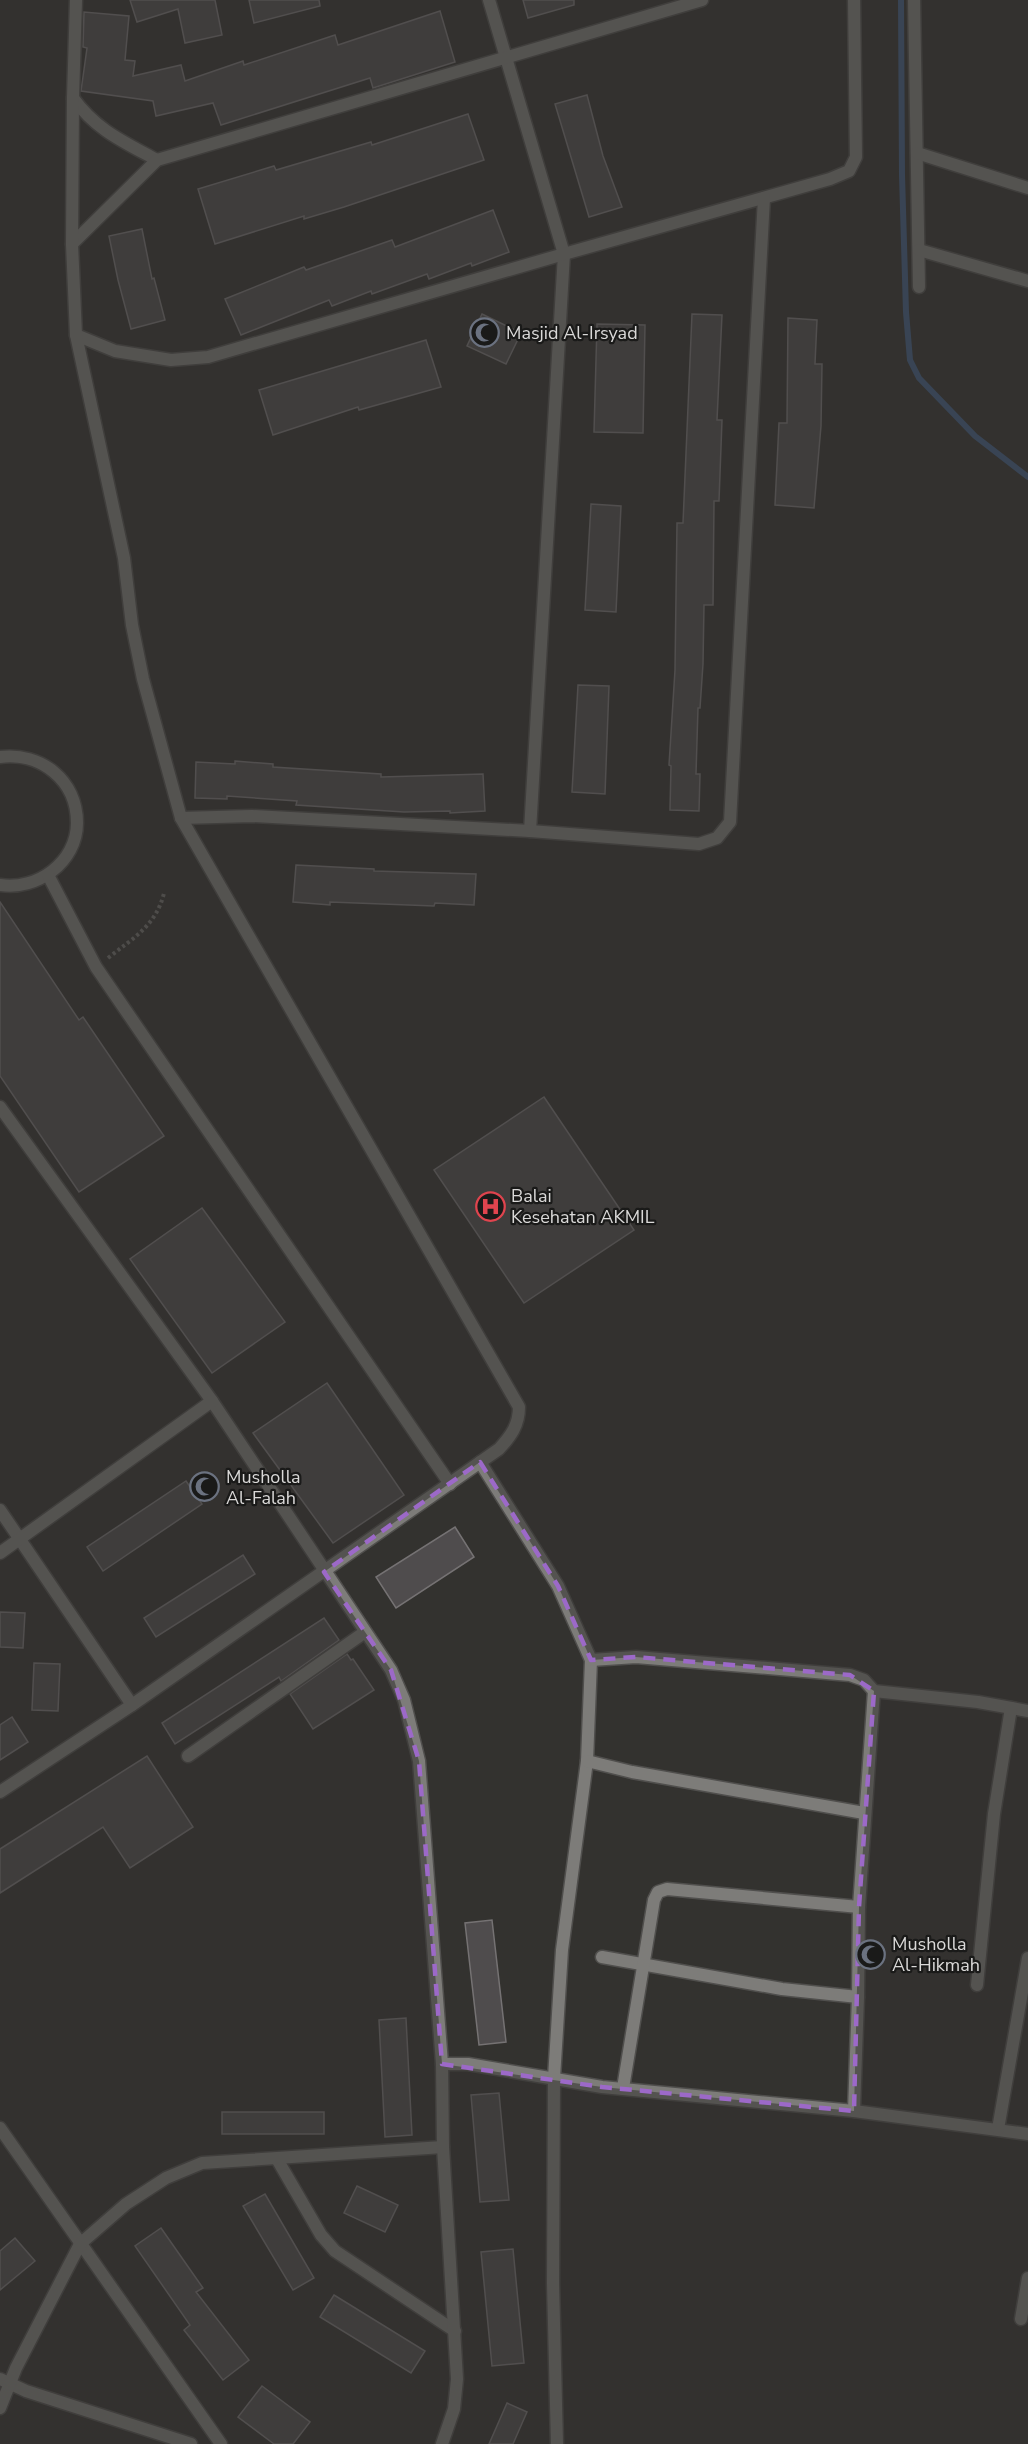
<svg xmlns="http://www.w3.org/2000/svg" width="1028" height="2444" font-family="'Nunito Sans',sans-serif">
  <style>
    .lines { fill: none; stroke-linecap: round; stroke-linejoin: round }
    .stream { stroke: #405c82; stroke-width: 6 }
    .building { fill: #4f4c4d; stroke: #757273; stroke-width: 1.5 }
    .minor-casing { stroke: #504f4d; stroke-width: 15 }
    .path { stroke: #6f6e6c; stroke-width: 4; stroke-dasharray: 3 3; stroke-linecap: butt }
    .minor { stroke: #7d7c79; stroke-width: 12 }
    .marked { fill: none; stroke: #9c69c8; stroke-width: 4.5; stroke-dasharray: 12 8; stroke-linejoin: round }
    .labels { text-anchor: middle; stroke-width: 4.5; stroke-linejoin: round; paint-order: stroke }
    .poi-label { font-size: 18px; fill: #dad9d8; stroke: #1a1a19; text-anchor: start }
  </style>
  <rect width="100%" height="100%" fill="#33322f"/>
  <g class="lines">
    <path class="stream" d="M901 0 902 175 906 312 910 360 919 378 975 436 1028 477"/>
  </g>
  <g class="building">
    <path d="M130 0H215L222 35 185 43 178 9 137 22Z"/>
    <path d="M249 0H319L320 6 254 23Z"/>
    <path d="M523 0H574V5L528 18Z"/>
    <path d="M440 11 455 62 373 88 370 78 221 125 213 103 156 116 153 101 81 91 87 48 83 47 84 12 129 16 125 60 135 61 133 76 181 65 185 81 243 61 244 65 335 35 338 45Z"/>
    <path d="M587 95 603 156 622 207 589 217 555 104Z"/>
    <path d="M468 114 484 160 344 207 304 219V216L215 244 198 189 274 166 276 170 371 142 372 145Z"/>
    <path d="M493 210 509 252 472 266 471 263 429 279 427 274 372 294 371 291 332 306 329 300 241 335 225 299 304 267 306 270 392 240 395 247Z"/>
    <path d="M142 229 152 279 154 278 165 320 131 329 118 280 109 236Z"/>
    <path d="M482 314 521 333 506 364 467 346Z"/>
    <path d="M692 314 722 315 717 420H722L719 501H714L713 605H704L703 664 700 708H698L696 774H700L699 811 670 810 671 766 669 765 675 670 677 523H683Z"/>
    <path d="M788 318 817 320 815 364H822L821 426 814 508 775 505 779 423H787Z"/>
    <path d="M597 324 645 325 643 433 594 432Z"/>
    <path d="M426 340 441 387 359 410 358 407 273 435 259 390Z"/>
    <path d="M591 504 621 506 616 612 585 610Z"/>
    <path d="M578 685 609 686 605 794 572 792Z"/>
    <path d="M235 761 273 764V767L381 774V777L483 774 485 811 450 813V811L404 812 296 805 297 801 227 796V799L195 798 196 762 235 764Z"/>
    <path d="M296 865 374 869V871L476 874 474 905 435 903 434 906 330 902V905L293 902Z"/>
    <path d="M0 902 79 1020 83 1017 164 1136 79 1192 0 1076Z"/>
    <path d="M544 1097 634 1230 524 1303 434 1170Z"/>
    <path d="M202 1208 285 1322 212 1373 130 1259Z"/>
    <path d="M327 1383 404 1495 333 1543 253 1433Z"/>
    <path d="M186 1481 202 1504 103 1571 87 1547Z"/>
    <path d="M455 1527 474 1557 396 1608 376 1577Z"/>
    <path d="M243 1555 255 1574 156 1637 144 1618Z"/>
    <path d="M0 1612 25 1613 23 1648 0 1647Z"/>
    <path d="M324 1618 339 1640 281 1681 279 1677 175 1744 162 1723Z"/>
    <path d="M347 1654 351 1660 353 1659 374 1690 313 1729 290 1694Z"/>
    <path d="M34 1663 60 1664 58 1711 32 1710Z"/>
    <path d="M12 1717 28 1742 0 1760V1725Z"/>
    <path d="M147 1756 193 1827 130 1868 103 1827 0 1893V1849Z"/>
    <path d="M492 1920 506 2042 479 2045 465 1923Z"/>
    <path d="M406 2018 412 2135 385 2137 379 2020Z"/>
    <path d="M499 2093 509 2200 480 2202 471 2095Z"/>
    <rect x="222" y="2112" width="102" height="22"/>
    <path d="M357 2186 398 2205 385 2232 344 2213Z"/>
    <path d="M265 2194 314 2278 293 2290 243 2206Z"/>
    <path d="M161 2228 203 2288 196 2292 249 2360 223 2380 184 2330 190 2325 135 2246Z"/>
    <path d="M15 2238 35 2261 0 2290V2251Z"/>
    <path d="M513 2249 524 2363 492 2366 481 2252Z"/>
    <path d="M334 2295 425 2351 411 2373 320 2317Z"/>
    <path d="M262 2386 310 2422 293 2444H274L238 2417Z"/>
    <path d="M507 2403 527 2412 513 2444H489Z"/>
  </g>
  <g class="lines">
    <defs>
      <g id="minor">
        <path d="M489 0 564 254 530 831"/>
        <path d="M914 0 919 287"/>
        <path d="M73 98C96 130 124 142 157 160"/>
        <path d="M917 153 1028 188"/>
        <path d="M72 244 157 160 702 0"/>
        <path d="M919 250 1028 281"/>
        <path d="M76 335 115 351 171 360 208 357 564 254 830 179 849 171 856 157 854 0"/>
        <path d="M0 757C41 752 77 780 77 823 77 862 37 891 0 885"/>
        <path d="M181 818 252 816 530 831 699 844 717 838 730 822 764 198"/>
        <path d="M48 875 96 967 450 1484"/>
        <path d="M0 1107 212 1401 391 1670 404 1700 419 1761 442 2064H468L602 2087 854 2111 1028 2134"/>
        <path d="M480 1462 558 1586 591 1660 587 1761 562 1950 554 2078 553 2283 557 2444"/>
        <path d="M0 1510 132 1705"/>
        <path d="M0 1553 212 1401"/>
        <path d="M591 1660 636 1657 850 1675 864 1680 874 1691 978 1702 1028 1711"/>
        <path d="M188 1756 365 1632"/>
        <path d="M587 1761 632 1772 864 1813"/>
        <path d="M0 1792 132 1705 499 1449C511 1436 519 1425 519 1407L181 818 143 679 132 625 124 558 76 335 72 244 73 98 76 0"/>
        <path d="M602 1957 782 1989 858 1997"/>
        <path d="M977 1985 994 1814 1011 1708"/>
        <path d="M623 2088 654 1900 658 1892 667 1889 859 1907"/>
        <path d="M854 2111 858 1997 859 1907 874 1691"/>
        <path d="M0 2128 221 2444"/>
        <path d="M998 2129 1028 1958"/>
        <path d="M277 2159 321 2235 335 2251 455 2331"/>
        <path d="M1021 2319 1028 2278"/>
        <path d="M0 2379 26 2391 191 2444"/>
        <path d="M0 2408 16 2368 80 2244 126 2204 166 2178 202 2163 443 2147"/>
        <path d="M442 2444 454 2409 457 2379 443 2147 442 2064"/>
      </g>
    </defs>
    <use href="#minor" class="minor-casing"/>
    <path class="path" d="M108 958C133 938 156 926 164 893"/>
    <use href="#minor" class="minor"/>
  </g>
  <path d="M0 0H1028V2444H0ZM480 1462 558 1586 591 1660 636 1657 850 1675 874 1691 859 1907 854 2111 602 2087 442 2064 419 1761 391 1670 324 1572Z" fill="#33322f" fill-opacity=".55" fill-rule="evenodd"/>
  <path class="marked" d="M480 1462 558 1586 591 1660 636 1657 850 1675 874 1691 859 1907 854 2111 602 2087 442 2064 419 1761 391 1670 324 1572Z"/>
  <defs>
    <symbol id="mosque-ring" viewBox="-11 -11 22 22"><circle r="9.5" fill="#1a1a19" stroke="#6b7280" stroke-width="1.5"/><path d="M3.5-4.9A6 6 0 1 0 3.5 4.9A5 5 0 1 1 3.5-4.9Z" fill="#6b7280"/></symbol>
    <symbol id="hospital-ring" viewBox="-11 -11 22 22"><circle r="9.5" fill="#1a1a19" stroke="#e0444e" stroke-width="1.5"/><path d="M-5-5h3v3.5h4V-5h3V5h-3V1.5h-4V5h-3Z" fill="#e0444e"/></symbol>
  </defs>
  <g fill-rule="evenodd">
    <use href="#mosque-ring" x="468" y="316" width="33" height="33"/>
    <use href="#hospital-ring" x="474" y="1190" width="33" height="33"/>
    <use href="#mosque-ring" x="188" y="1470" width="33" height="33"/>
    <use href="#mosque-ring" x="854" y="1938" width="33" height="33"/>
  </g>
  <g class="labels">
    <g class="poi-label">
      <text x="506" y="339">Masjid Al-Irsyad</text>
      <text x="511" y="1202">Balai<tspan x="511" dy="21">Kesehatan AKMIL</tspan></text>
      <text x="226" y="1483">Musholla<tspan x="226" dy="21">Al-Falah</tspan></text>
      <text x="892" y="1950">Musholla<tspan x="892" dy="21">Al-Hikmah</tspan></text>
    </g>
  </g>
</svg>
